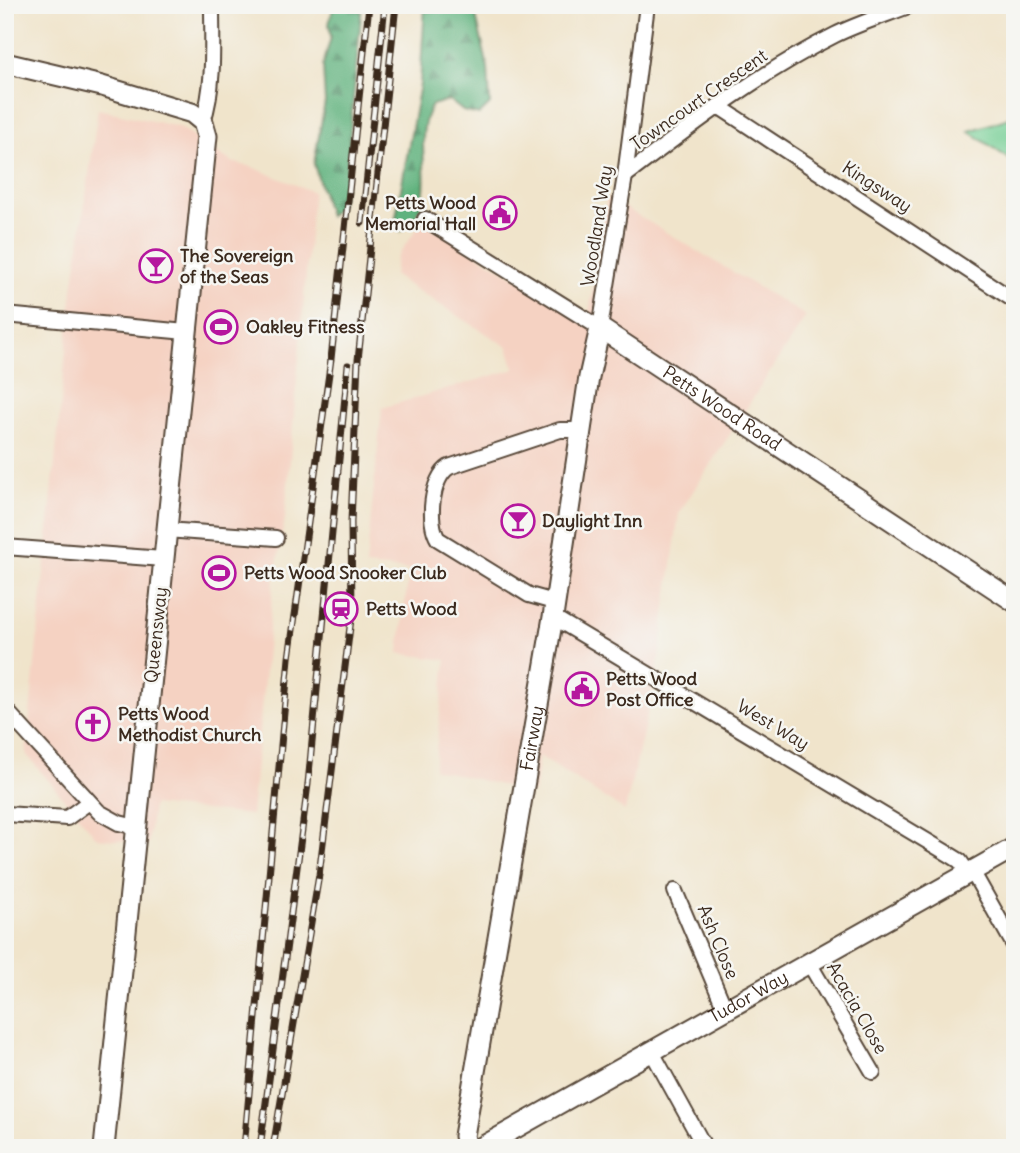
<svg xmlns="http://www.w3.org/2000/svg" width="1020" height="1153" font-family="Delius,sans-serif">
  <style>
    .built { fill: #f5d2c2 }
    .forest { fill: url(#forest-firs); stroke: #4e6e4e; stroke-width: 2 }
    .park { fill: #76cf95; stroke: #587c5a; stroke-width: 2 }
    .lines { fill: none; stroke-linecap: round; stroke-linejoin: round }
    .street-casing { stroke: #564638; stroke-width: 18 }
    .secondary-casing { stroke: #564638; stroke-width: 23 }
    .street { stroke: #fff; stroke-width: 14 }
    .secondary { stroke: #fff; stroke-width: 19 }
    .rail-casing { stroke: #3b2a1e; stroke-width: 7 }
    .rail { stroke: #f6f6f2; stroke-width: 4.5; stroke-dasharray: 13; stroke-linecap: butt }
    .labels { text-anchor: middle; stroke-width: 5; stroke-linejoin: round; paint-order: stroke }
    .street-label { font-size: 18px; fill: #3b2a1e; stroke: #f6f6f2 }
    .poi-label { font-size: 18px; font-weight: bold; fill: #3b2a1e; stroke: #f6f6f2; text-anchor: start }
  </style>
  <defs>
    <pattern id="forest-firs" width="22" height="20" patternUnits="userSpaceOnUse" patternTransform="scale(1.75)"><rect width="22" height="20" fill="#60b27e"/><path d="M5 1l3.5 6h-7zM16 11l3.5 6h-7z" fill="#509167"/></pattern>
  </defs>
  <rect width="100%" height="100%" fill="#f6f6f2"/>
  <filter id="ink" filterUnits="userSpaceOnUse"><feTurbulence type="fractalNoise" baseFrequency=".0143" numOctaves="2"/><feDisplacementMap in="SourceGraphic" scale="14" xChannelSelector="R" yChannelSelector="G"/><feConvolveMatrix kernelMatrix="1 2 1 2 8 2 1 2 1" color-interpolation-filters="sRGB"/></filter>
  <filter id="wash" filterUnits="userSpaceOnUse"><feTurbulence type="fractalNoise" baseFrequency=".00686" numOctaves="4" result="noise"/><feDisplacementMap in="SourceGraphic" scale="28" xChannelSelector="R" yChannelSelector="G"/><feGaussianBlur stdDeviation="1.57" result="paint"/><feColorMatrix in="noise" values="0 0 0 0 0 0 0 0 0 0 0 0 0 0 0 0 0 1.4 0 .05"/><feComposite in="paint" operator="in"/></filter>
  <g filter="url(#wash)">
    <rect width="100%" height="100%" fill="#f0e4cb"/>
    <g class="built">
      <path d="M98 109 179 127 232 162 252 167 313 192 285 518 273 587 251 815 153 805 148 844 97 838 26 754 70 311Z"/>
      <path d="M607 197 806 316 679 513 657 672 625 811 539 756 534 793 434 769 446 660 399 653 409 570 366 566 382 408 515 369 508 347 394 276 396 258 422 222 588 320Z"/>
    </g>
    <g class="forest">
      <path d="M334 5H362L345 186 340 205 329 216 314 164 325 102 323 66 331 37 329 24Z"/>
      <path d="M425 5H476V16L488 68 490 104 479 115 463 111 449 100 432 105C407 144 447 198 401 231L395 222 420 84Z"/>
    </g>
    <path class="park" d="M1015 116V163L969 131Z"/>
  </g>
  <g filter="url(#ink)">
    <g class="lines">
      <defs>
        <g id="street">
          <path d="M718 106 1015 301"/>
          <path d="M203 122C215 84 212 45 212 5"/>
          <path d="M625 176C692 125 759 73 835 35 859 23 886 15 911 5"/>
          <path d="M425 219 600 328 625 176 647 5"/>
          <path d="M5 315 186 332"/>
          <path d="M166 530 276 538"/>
          <path d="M5 547 163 559"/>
          <path d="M554 602 529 595 438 539C427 522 431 478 449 467L560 430H581"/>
          <path d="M553 617 952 856 960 861 968 873"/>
          <path d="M5 709 99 812 119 823 136 827"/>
          <path d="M5 814 67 818 89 802"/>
          <path d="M972 871 1015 947"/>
          <path d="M675 891 725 1009"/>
          <path d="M809 963 873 1072"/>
          <path d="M652 1052 705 1148"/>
        </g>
        <g id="secondary">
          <path d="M5 63 102 86 192 113 203 122 207 136 104 1148"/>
          <path id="s1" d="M467 1148 464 1136 553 617 589 377 600 328 1015 602"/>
          <path id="s2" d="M480 1148 1015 847"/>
        </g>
      </defs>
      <use href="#street" class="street-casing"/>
      <use href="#secondary" class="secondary-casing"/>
      <use href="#street" class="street"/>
      <use href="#secondary" class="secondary"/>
      <defs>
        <g id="rail">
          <path d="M362 223 385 5"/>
          <path d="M244 1148 289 658 331 359 369 5"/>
          <path d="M260 1148 308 784 348 365"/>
          <path d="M273 1148 319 875 352 611 351 522 358 360 396 5"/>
        </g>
      </defs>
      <use href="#rail" class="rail-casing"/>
      <use href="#rail" class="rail"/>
    </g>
  </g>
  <defs>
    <symbol id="civic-ring" viewBox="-11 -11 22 22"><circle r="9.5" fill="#f6f6f2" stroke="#b5179e" stroke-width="1.5"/><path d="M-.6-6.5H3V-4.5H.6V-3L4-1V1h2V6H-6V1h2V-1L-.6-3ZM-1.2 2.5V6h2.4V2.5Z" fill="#b5179e"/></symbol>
    <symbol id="bar-ring" viewBox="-11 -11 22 22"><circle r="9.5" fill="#f6f6f2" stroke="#b5179e" stroke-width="1.5"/><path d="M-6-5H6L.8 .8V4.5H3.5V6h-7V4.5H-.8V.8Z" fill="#b5179e"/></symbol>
    <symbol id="stadium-ring" viewBox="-11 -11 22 22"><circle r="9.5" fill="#f6f6f2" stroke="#b5179e" stroke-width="1.5"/><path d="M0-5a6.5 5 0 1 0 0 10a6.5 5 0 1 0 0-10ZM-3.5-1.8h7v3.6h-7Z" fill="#b5179e"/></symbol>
    <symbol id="station-ring" viewBox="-11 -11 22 22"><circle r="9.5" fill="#f6f6f2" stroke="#b5179e" stroke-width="1.5"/><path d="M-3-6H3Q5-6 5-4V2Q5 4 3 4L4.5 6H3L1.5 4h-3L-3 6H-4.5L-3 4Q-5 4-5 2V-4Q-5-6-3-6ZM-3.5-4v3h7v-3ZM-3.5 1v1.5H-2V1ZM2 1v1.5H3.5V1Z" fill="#b5179e"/></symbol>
    <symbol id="church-ring" viewBox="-11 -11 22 22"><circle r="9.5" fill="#f6f6f2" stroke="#b5179e" stroke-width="1.5"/><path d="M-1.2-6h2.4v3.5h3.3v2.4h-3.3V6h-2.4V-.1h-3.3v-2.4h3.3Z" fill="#b5179e"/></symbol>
  </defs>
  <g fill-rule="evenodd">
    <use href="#civic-ring" x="481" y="194" width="38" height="38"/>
    <use href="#bar-ring" x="137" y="247" width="38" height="38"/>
    <use href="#stadium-ring" x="202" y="308" width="38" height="38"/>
    <use href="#bar-ring" x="499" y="502" width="38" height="38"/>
    <use href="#stadium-ring" x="200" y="554" width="38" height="38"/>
    <use href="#station-ring" x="322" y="590" width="38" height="38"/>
    <use href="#civic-ring" x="563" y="670" width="38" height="38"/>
    <use href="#church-ring" x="74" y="705" width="38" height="38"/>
  </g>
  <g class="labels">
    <g class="street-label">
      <text transform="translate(699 100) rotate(-35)" y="6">Towncourt Crescent</text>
      <text transform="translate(877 187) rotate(33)" y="6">Kingsway</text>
      <text transform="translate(597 226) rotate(-81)" y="6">Woodland Way</text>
      <text dy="6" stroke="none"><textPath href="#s1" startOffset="978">Petts Wood Road</textPath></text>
      <text transform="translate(156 635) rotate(-84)" y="6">Queensway</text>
      <text transform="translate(773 725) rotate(31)" y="6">West Way</text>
      <text dy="6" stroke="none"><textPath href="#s1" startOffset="416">Fairway</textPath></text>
      <text transform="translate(718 942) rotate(67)" y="6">Ash Close</text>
      <text dy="6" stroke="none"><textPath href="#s2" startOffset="308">Tudor Way</textPath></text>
      <text transform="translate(857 1008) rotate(60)" y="6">Acacia Close</text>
    </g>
    <g class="poi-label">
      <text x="476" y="209" text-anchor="end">Petts Wood<tspan x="476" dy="21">Memorial Hall</tspan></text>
      <text x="180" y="262">The Sovereign<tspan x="180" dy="21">of the Seas</tspan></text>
      <text x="246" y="333">Oakley Fitness</text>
      <text x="542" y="527">Daylight Inn</text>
      <text x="244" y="579">Petts Wood Snooker Club</text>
      <text x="366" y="615">Petts Wood</text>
      <text x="606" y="685">Petts Wood<tspan x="606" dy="21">Post Office</tspan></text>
      <text x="118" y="720">Petts Wood<tspan x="118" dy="21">Methodist Church</tspan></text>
    </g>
  </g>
  <rect width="1020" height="1153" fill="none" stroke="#f6f6f2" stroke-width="28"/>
</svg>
